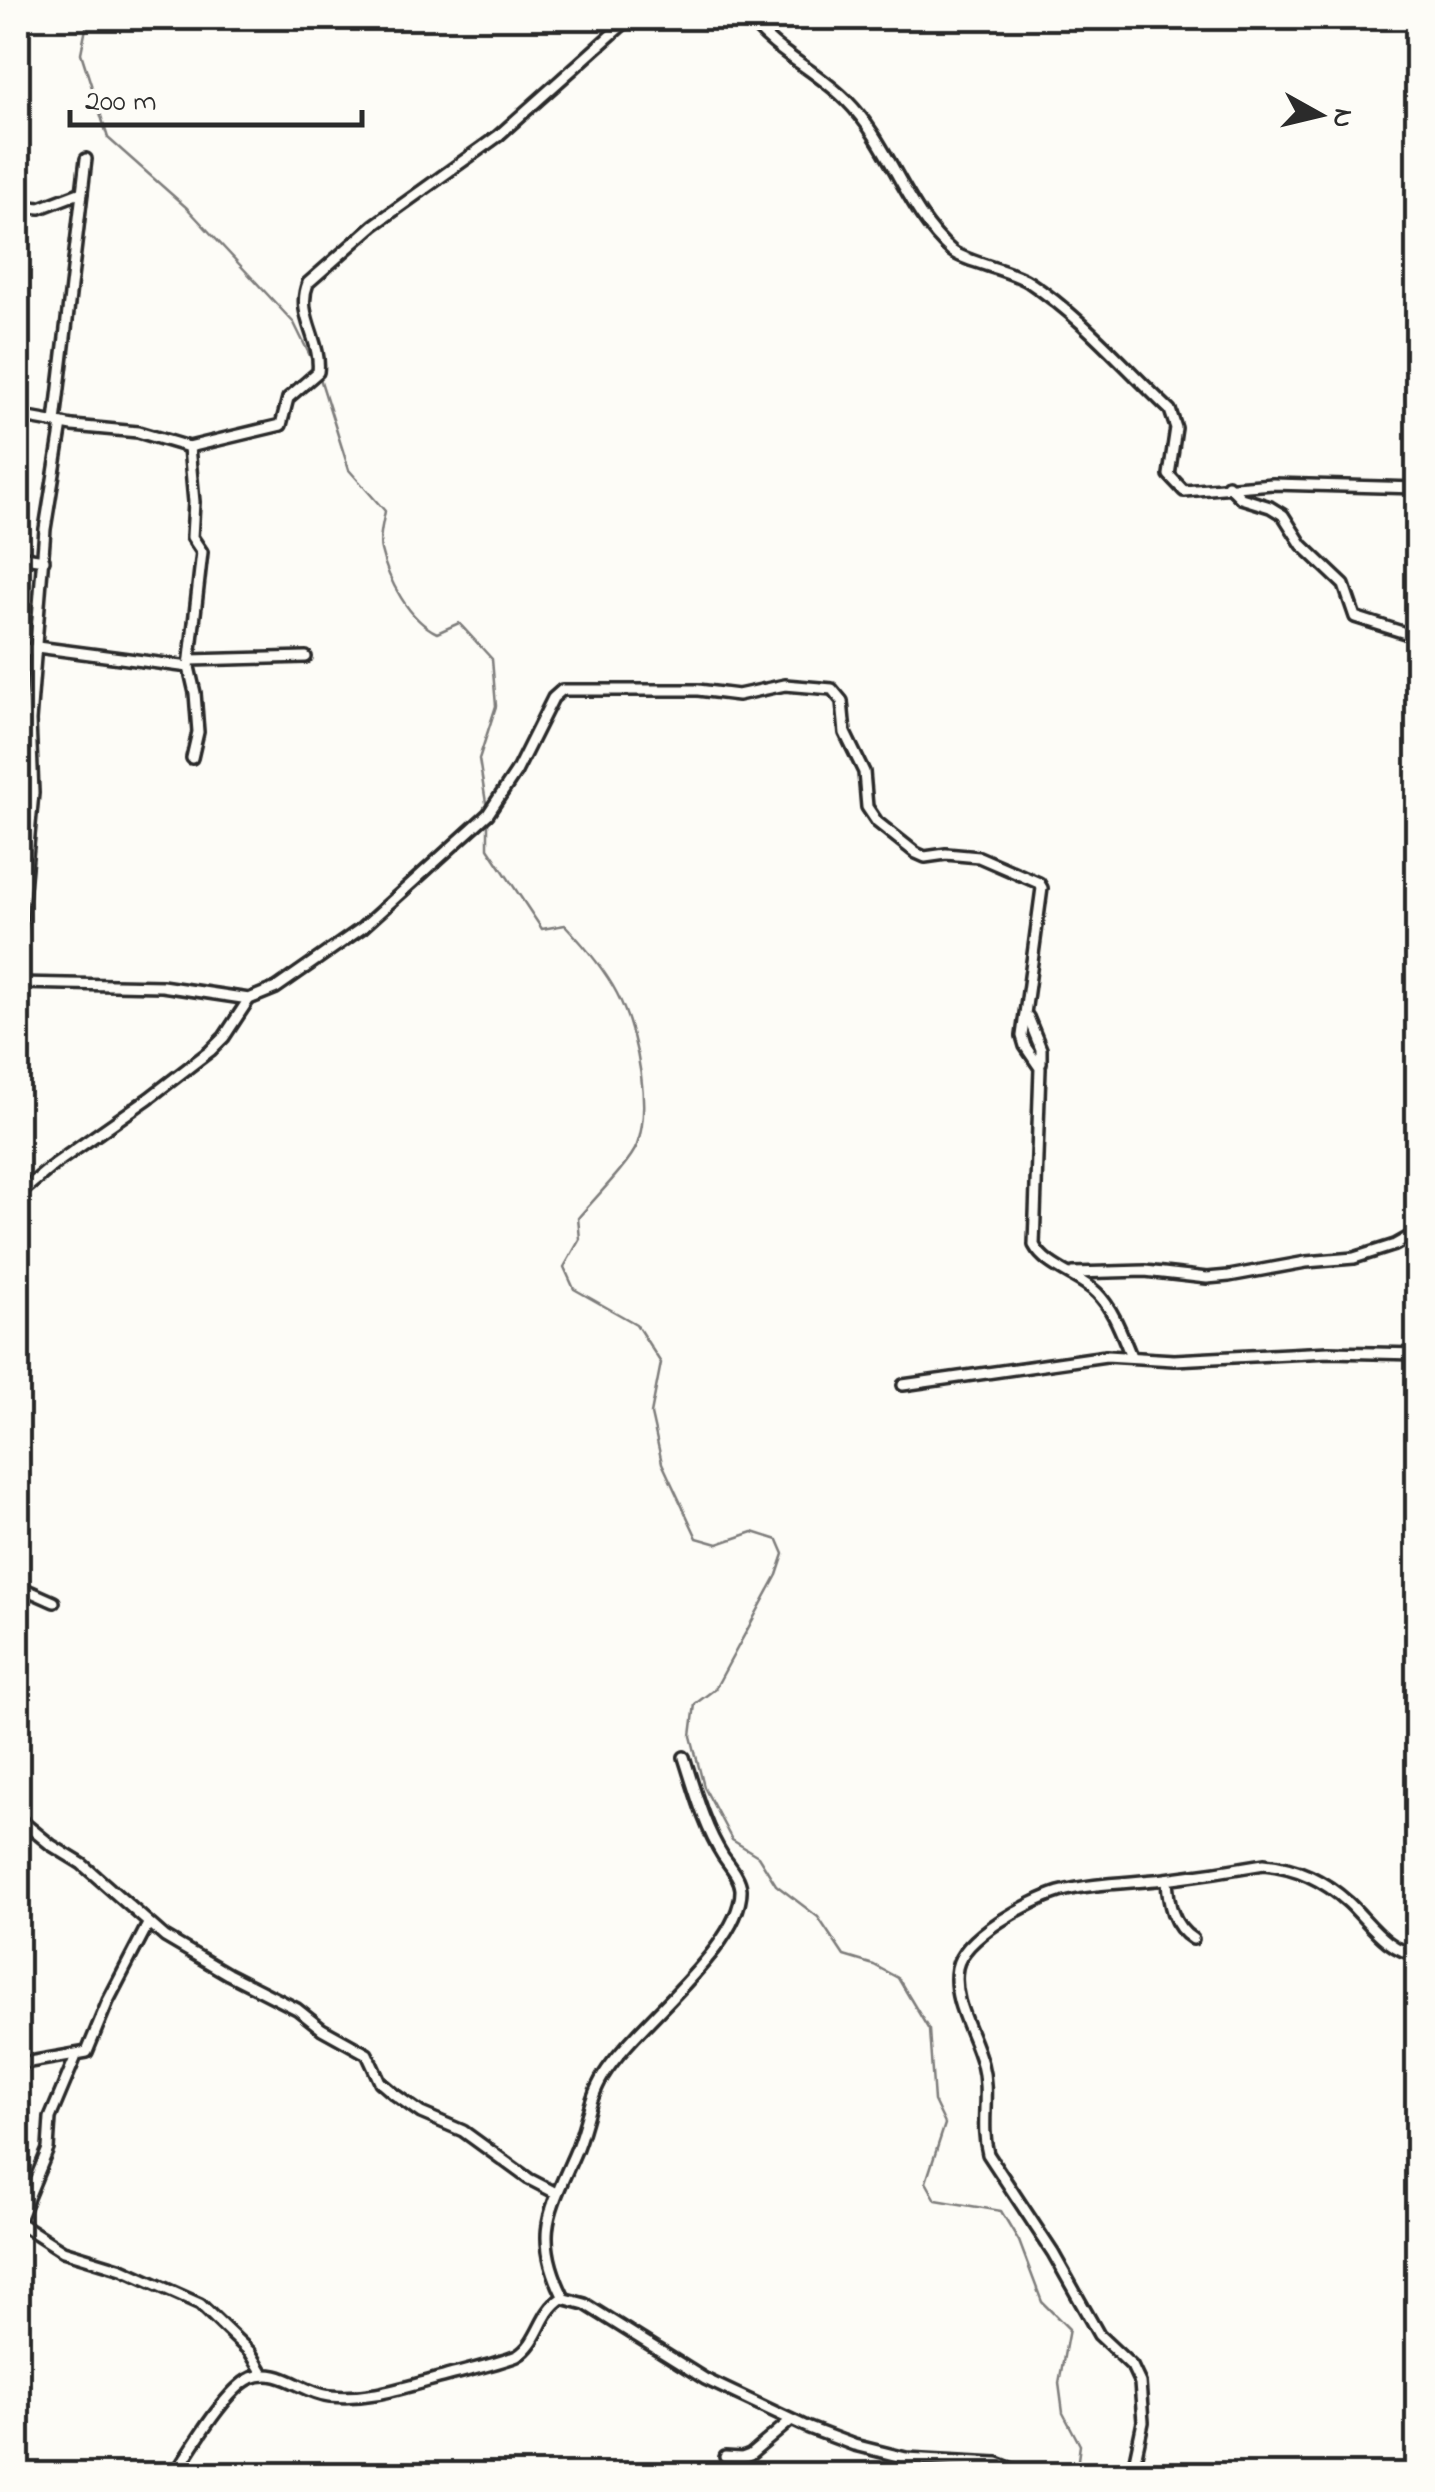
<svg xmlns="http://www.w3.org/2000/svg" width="1435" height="2492" font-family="'Indie Flower',sans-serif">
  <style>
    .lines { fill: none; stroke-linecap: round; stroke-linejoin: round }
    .stream { stroke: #7e7d7b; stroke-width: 2.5 }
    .street-casing { stroke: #2b2b2b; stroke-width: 16 }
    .street { stroke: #fdfcf7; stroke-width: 9 }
  </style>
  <rect width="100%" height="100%" fill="#fdfcf7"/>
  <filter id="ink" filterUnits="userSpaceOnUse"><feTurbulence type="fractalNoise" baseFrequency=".01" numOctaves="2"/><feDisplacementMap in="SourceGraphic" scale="20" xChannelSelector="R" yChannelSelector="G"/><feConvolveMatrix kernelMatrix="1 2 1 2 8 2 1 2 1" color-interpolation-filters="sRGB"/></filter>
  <g filter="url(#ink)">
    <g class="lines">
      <g class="stream">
        <path d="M88 18 81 53 108 138 187 208 294 323 315 366"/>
        <path d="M320 378 349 470 385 511C383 523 378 539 381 550 388 580 409 620 437 633L459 623 492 659 496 706 479 759 487 809"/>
        <path d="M488 817V848L542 929 565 925C612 975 631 1007 641 1075 644 1097 645 1124 637 1145 631 1162 592 1201 578 1218L580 1239 564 1267 574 1289 636 1324 661 1363 651 1414 662 1463 697 1538 718 1544 753 1532 778 1540 784 1554 777 1575 715 1689 695 1704 691 1736 704 1787 732 1840 758 1856 776 1885 818 1917 844 1956 874 1965 898 1978 929 2030 934 2101 945 2124 926 2182 936 2200 1001 2211 1019 2241 1042 2302 1069 2329 1059 2383 1063 2413 1080 2445 1076 2474"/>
      </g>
      <defs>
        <g id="street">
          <path d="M749 18C774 52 818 71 847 101 890 144 906 211 952 251 965 262 1008 269 1029 282 1082 317 1124 367 1170 410L1176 428 1169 475 1184 491 1273 484 1418 488"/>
          <path d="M18 206 40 208 82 192"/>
          <path d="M18 416 73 426 138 432 189 447 281 425 288 398 318 372C322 340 295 315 308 283L374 225 498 136 630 18"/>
          <path d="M55 422 86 159"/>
          <path d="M189 447 194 502 192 537 202 552 189 667 195 693 198 732 192 758"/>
          <path d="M1228 485 1241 498 1270 507 1283 515 1302 545 1344 585 1355 617 1418 637"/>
          <path d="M18 556 44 560"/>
          <path d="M37 647 189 667"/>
          <path d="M18 649 36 650"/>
          <path d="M190 660 306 657"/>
          <path d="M18 952 33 793 30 721 45 529 62 424"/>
          <path d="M18 983 162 986 249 999 276 988 362 928 488 814 516 772 553 698 562 690H698L738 695 785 685 832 689 842 701 845 733 864 772 867 807 877 822 916 853 925 857 946 854 979 857 1039 883 1042 888 1022 1036 1025 1046 1040 1068 1034 1245C1046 1268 1079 1275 1097 1293 1114 1310 1122 1335 1131 1356"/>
          <path d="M1028 1017 1041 1049V1063"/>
          <path d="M18 1195 55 1164 149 1098 210 1051 224 1037 249 999"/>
          <path d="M1073 1273 1145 1271 1207 1278 1229 1276 1306 1262 1354 1258 1395 1245 1418 1232"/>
          <path d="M903 1385 1106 1356 1174 1360 1329 1352 1418 1354"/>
          <path d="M18 1586 54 1602"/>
          <path d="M18 1818 51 1845 82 1864 165 1937 228 1974 297 2009 322 2029 367 2054 380 2082 394 2094 421 2113 463 2131 529 2179 556 2193"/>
          <path d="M1167 1879C1168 1902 1172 1926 1193 1939"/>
          <path d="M18 2064 87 2052 108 2001 148 1924"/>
          <path d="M18 2222 63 2251 122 2269 200 2304 250 2352 264 2375"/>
          <path d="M18 2222 48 2149 50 2118 76 2056"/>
          <path d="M564 2298C533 2236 549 2212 574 2155 586 2129 588 2100 603 2076 633 2026 743 1946 741 1889 740 1877 730 1866 723 1856 704 1826 695 1791 684 1757"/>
          <path d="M725 2457 742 2458 750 2455 790 2421"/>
          <path d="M175 2474C190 2451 226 2389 251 2378 280 2366 302 2393 330 2396 371 2400 404 2387 443 2377 468 2370 493 2365 517 2356 540 2342 539 2313 562 2298L585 2304 705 2379 809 2428 854 2445 906 2458 997 2463 1025 2474"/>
          <path d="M1132 2474 1143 2422 1140 2383 1132 2366 1099 2335 1053 2253 988 2154C980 2124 990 2094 982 2064 974 2033 951 2001 957 1968 963 1937 1030 1901 1059 1892 1092 1883 1130 1883 1165 1879 1198 1875 1231 1870 1264 1864 1297 1867 1324 1880 1349 1903 1370 1923 1387 1951 1418 1955"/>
        </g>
      </defs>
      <use href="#street" class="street-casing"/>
      <use href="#street" class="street"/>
    </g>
  </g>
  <rect width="1435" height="2492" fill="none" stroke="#fdfcf7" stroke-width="60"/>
  <rect x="30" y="30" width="1375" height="2432" fill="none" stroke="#2b2b2b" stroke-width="4" filter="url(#ink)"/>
  <g transform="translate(1320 115) rotate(98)" stroke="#fdfcf7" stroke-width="8" paint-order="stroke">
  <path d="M0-8L18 38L0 25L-18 38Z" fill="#2b2b2b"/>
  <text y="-15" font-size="28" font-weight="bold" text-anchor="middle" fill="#2b2b2b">N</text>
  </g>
  <path d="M70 110v15h292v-15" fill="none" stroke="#2b2b2b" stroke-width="5"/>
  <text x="85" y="110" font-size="30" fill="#2b2b2b" stroke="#fdfcf7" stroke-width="8" paint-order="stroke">200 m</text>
</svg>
